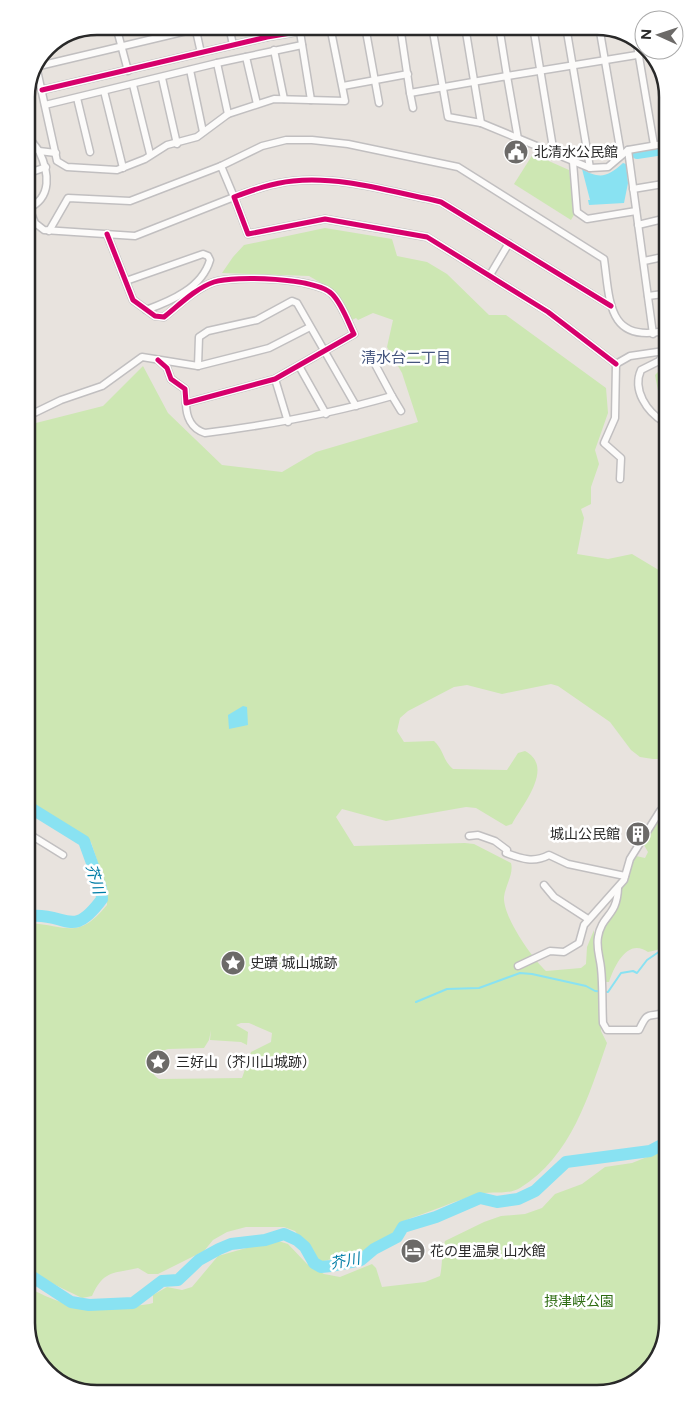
<svg xmlns="http://www.w3.org/2000/svg" width="694" height="1420" font-family="Figtree,'Noto Sans JP',sans-serif">
  <style>
    .green { fill: #cde7b3; fill-rule: evenodd }
    .water { fill: #89e2f2 }
    .lines { fill: none; stroke-linecap: round; stroke-linejoin: round }
    .stream { stroke: #89e2f2; stroke-width: 2 }
    .river { stroke: #89e2f2; stroke-width: 12 }
    .street-casing { stroke: #c1bfc0; stroke-width: 9 }
    .street { stroke: #fcfbfa; stroke-width: 6 }
    .cycleway-casing { stroke: #fff; stroke-width: 8 }
    .cycleway { stroke: #d6006c; stroke-width: 5 }
    .labels { text-anchor: middle; stroke-width: 5; stroke-linejoin: round; paint-order: stroke }
    .poi-label { font-size: 14px; fill: #292929; stroke: #fff; text-anchor: start }
    .park-label { font-size: 14px; fill: #2e6c12; stroke: #fff }
    .neighbourhood-label { font-size: 15px; fill: #45557e; stroke: #fff }
    .water-label { font-size: 15px; font-style: italic; fill: #007da6; stroke: #fff }
    .rim { fill: none; stroke: #292929; stroke-width: 2.5 }
  </style>
  <rect width="100%" height="100%" fill="#e8e3de"/>
  <g class="green">
    <path d="M533 154 569 170 575 213 571 220 514 184Z"/>
    <path d="M325 228 392 239 397 256 427 262 447 274 489 315H506L606 388 608 413 595 450 599 464 591 487V504L581 509 584 518 577 554 608 559 632 554 662 572 665 581 663 614 665 616V759H653L640 757 631 750 610 722 558 686 551 684 502 694 467 685 454 687 408 711 400 718 397 731 404 742 434 741C444 750 443 761 453 769L507 770 518 753 525 751C555 767 523 804 512 824L506 826 476 808 466 807 386 821 342 809 336 817 354 846 465 843 474 844 511 863C514 874 505 886 504 897 503 917 532 958 546 971L581 968 586 964 587 947 594 930V950L599 968 601 1031 607 1043C589 1095 571 1157 520 1188 506 1196 490 1190 476 1195 454 1201 433 1211 411 1218L402 1222 393 1233 360 1254 347 1255 320 1262 295 1231 284 1227H246L227 1232 213 1240 204 1251 158 1274H148L138 1268C112 1274 104 1270 92 1296L82 1298 31 1273 30 923C69 926 78 940 107 905V890L91 842 29 802 28 425 103 406 143 366 168 413 222 465 282 472 316 452 418 422 402 373 387 347 393 320 373 313 358 320 356 318 352 320 335 291 309 276 222 273 233 257 244 245ZM241 1023H249L272 1033 271 1042 251 1052 242 1078 159 1079C148 1072 150 1063 156 1053L168 1049 204 1048 209 1040 211 1030 210 1040 241 1042 247 1045 248 1032 236 1025Z"/>
    <path d="M664 366V403L660 401 655 375Z"/>
    <path d="M666 809V943L657 950 648 952C628 938 615 964 609 982H605L600 947 601 937 607 921 616 911 622 885 636 856 645 858 648 852 644 845Z"/>
    <path d="M667 1149 668 1323 656 1362 624 1388 92 1394 54 1379 32 1350 31 1289C68 1308 85 1309 126 1306 136 1305 143 1306 153 1303V1295L167 1287 182 1290 192 1287 218 1256 275 1240 288 1244 307 1264 324 1274 340 1277 372 1264 376 1268 382 1287 425 1282 440 1276C443 1263 441 1253 445 1241L484 1222 501 1216 525 1214 542 1208 555 1194 582 1184 605 1167 632 1163Z"/>
  </g>
  <g class="water">
    <path d="M623 163 626 164 628 183 624 203 589 205 588 200H590L582 169C600 180 609 176 623 163Z"/>
    <path d="M243 706 247 707 248 725 229 729 228 715Z"/>
  </g>
  <g class="lines">
    <path class="stream" d="M416 1002 447 989 479 988 520 973 532 974 586 986 595 991 608 992 621 973 633 971 637 973 647 960 666 947"/>
    <g class="river">
      <path d="M637 153 663 149"/>
      <path d="M29 807 84 841 101 888 102 899C71 941 67 912 30 916"/>
      <path d="M31 1276 71 1302 89 1305 133 1303 162 1281 178 1280 199 1260 219 1249 231 1244 265 1240 284 1234 297 1240 305 1247 314 1263 321 1267 331 1266 361 1260 374 1249 397 1237 403 1227 436 1217 480 1198 497 1202 518 1199 535 1191 566 1162 650 1151 667 1142"/>
    </g>
    <defs>
      <g id="street">
        <path d="M116 26 128 71"/>
        <path d="M195 26 201 53"/>
        <path d="M229 26 233 45"/>
        <path d="M265 26 267 37"/>
        <path d="M365 26 379 103"/>
        <path d="M400 26 410 93"/>
        <path d="M432 26 448 117 481 123 590 168 608 167 628 150 663 144"/>
        <path d="M465 26 481 123"/>
        <path d="M499 26 507 76 649 53"/>
        <path d="M533 26 554 154"/>
        <path d="M566 26 590 168"/>
        <path d="M599 26 621 154"/>
        <path d="M96 27 98 26"/>
        <path d="M300 32 311 100"/>
        <path d="M636 39 654 145"/>
        <path d="M274 50 284 99"/>
        <path d="M246 57 257 104"/>
        <path d="M217 63 228 114"/>
        <path d="M39 66 195 29"/>
        <path d="M37 70 57 161 67 167 117 170 145 159 167 145 197 137 228 114 274 99 345 101 330 26"/>
        <path d="M190 70 203 132"/>
        <path d="M162 78 177 144"/>
        <path d="M133 85 150 154"/>
        <path d="M343 86 408 74"/>
        <path d="M42 90 267 37 332 26"/>
        <path d="M104 91 123 168"/>
        <path d="M77 98 90 152"/>
        <path d="M45 105 217 63 302 45"/>
        <path d="M413 108 410 93 507 76 518 139"/>
        <path d="M27 135 39 151 56 153"/>
        <path d="M628 150 653 334"/>
        <path d="M573 162 577 212 587 219 636 211"/>
        <path d="M27 170 32 172 46 167"/>
        <path d="M633 189 663 184"/>
        <path d="M29 208 35 223 44 230 135 236 234 197 221 166"/>
        <path d="M27 209C53 198 49 172 39 151"/>
        <path d="M638 225 663 219"/>
        <path d="M49 231 68 198 130 201 221 166 262 146 286 140H312L348 144 458 167 604 259C610 300 607 343 664 331"/>
        <path d="M107 234 133 300 155 316 164 317C179 305 196 288 214 282 235 275 317 278 332 294 342 304 348 322 354 334L275 379 186 403 185 389 171 379 167 368 158 360"/>
        <path d="M644 261 663 257"/>
        <path d="M490 275 509 243"/>
        <path d="M126 281 203 254 208 256 210 260C202 288 171 301 146 310"/>
        <path d="M27 286 31 298 27 337"/>
        <path d="M648 296 663 294"/>
        <path d="M611 306 441 202 433 200C388 191 339 176 293 181 272 183 253 190 234 197L248 234 325 219 427 237 548 312 616 364"/>
        <path d="M664 352 659 361 641 370C632 390 647 412 664 422"/>
        <path d="M369 353 392 396"/>
        <path d="M198 366 269 348 310 327"/>
        <path d="M299 366 326 414"/>
        <path d="M275 379 288 422"/>
        <path d="M186 403C186 416 191 429 205 433 269 425 330 414 392 396L401 411"/>
        <path d="M28 416 61 400 102 386 142 357 198 366 199 337 208 331 257 320 292 301 297 303 356 406"/>
        <path d="M620 479 621 458 604 443 615 418 616 364 630 356 664 351"/>
        <path d="M29 834 63 855"/>
        <path d="M469 836 478 835 495 841 507 850 506 853C522 859 534 863 549 855L568 864 625 876"/>
        <path d="M544 885 554 897 588 919"/>
        <path d="M618 888C617 917 602 914 598 937 596 949 600 957 601 968 603 986 602 1005 603 1023L607 1030H639C649 1008 649 1019 666 1012"/>
        <path d="M518 966 550 951 564 952 579 943 584 925 624 880 630 859 660 811 666 805"/>
      </g>
    </defs>
    <use href="#street" class="street-casing"/>
    <use href="#street" class="street"/>
    <defs>
      <g id="cycleway">
        <path d="M42 90 267 37 332 26"/>
        <path d="M107 234 133 300 155 316 164 317C179 305 196 288 214 282 235 275 317 278 332 294 342 304 348 322 354 334L275 379 186 403 185 389 171 379 167 368 158 360"/>
        <path d="M611 306 441 202 433 200C388 191 339 176 293 181 272 183 253 190 234 197L248 234 325 219 427 237 548 312 616 364"/>
      </g>
    </defs>
    <use href="#cycleway" class="cycleway-casing"/>
    <use href="#cycleway" class="cycleway"/>
  </g>
  <defs>
    <symbol id="civic-disc" viewBox="-11 -11 22 22"><circle r="9.5" fill="#6c6a68" stroke="#fff"/><path d="M-.6-6.5H3V-4.5H.6V-3L4-1V1h2V6H-6V1h2V-1L-.6-3ZM-1.2 2.5V6h2.4V2.5Z" fill="#fff"/></symbol>
    <symbol id="building-disc" viewBox="-11 -11 22 22"><circle r="9.5" fill="#6c6a68" stroke="#fff"/><path d="M-4-6H4V6H1V3H-1V6H-4ZM-2.5-4.3h1.7v1.8h-1.7ZM.8-4.3h1.7v1.8H.8ZM-2.5-1h1.7V.8h-1.7ZM.8-1h1.7V.8H.8Z" fill="#fff"/></symbol>
    <symbol id="sight-disc" viewBox="-11 -11 22 22"><circle r="9.5" fill="#6c6a68" stroke="#fff"/><path d="M0-6L1.8-2.2L6-1.7L2.9 1.2L3.7 5.4L0 3.3L-3.7 5.4L-2.9 1.2L-6-1.7L-1.8-2.2Z" fill="#fff"/></symbol>
    <symbol id="hotel-disc" viewBox="-11 -11 22 22"><circle r="9.5" fill="#6c6a68" stroke="#fff"/><path d="M-6-4.5h1.5V1H6V5H4.5V3h-9V5H-6ZM-4 0a1.8 1.8 0 1 1 3.6 0ZM.5 0V-2.5h3Q6-2.5 6 0Z" fill="#fff"/></symbol>
  </defs>
  <g fill-rule="evenodd">
    <use href="#civic-disc" x="502" y="138" width="28" height="28"/>
    <use href="#building-disc" x="624" y="820" width="28" height="28"/>
    <use href="#sight-disc" x="219" y="949" width="28" height="28"/>
    <use href="#sight-disc" x="144" y="1048" width="28" height="28"/>
    <use href="#hotel-disc" x="399" y="1237" width="28" height="28"/>
  </g>
  <g class="labels">
    <g class="poi-label">
      <text x="534" y="157">北清水公民館</text>
      <text x="620" y="839" text-anchor="end">城山公民館</text>
      <text x="250" y="968">史蹟 城山城跡</text>
      <text x="176" y="1067">三好山（芥川山城跡）</text>
      <text x="430" y="1256">花の里温泉 山水館</text>
    </g>
    <g class="park-label">
      <text x="579" y="1306">摂津峡公園</text>
    </g>
    <g class="neighbourhood-label">
      <text x="406" y="363">清水台二丁目</text>
    </g>
    <g class="water-label">
      <text transform="translate(95 879) rotate(74)" y="5">芥川</text>
      <text transform="translate(345 1261) rotate(-11)" y="5">芥川</text>
    </g>
  </g>
  <path d="M0 0H694V1420H0ZM97 35H597A62 62 0 0 1 659 97V1323A62 62 0 0 1 597 1385H97A62 62 0 0 1 35 1323V97A62 62 0 0 1 97 35Z" fill="#fff" fill-rule="evenodd"/>
  <path class="rim" d="M97 35H597A62 62 0 0 1 659 97V1323A62 62 0 0 1 597 1385H97A62 62 0 0 1 35 1323V97A62 62 0 0 1 97 35Z"/>
  <g transform="translate(659 35) rotate(273)"><circle r="24" fill="#ffffff" stroke="#a9a9a9"/>
  <path d="M0-4L9 19L0 12L-9 19Z" fill="#6c6a68"/>
  <text y="-8" font-size="14" font-weight="bold" text-anchor="middle" fill="#292929">N</text>
  </g>
</svg>
